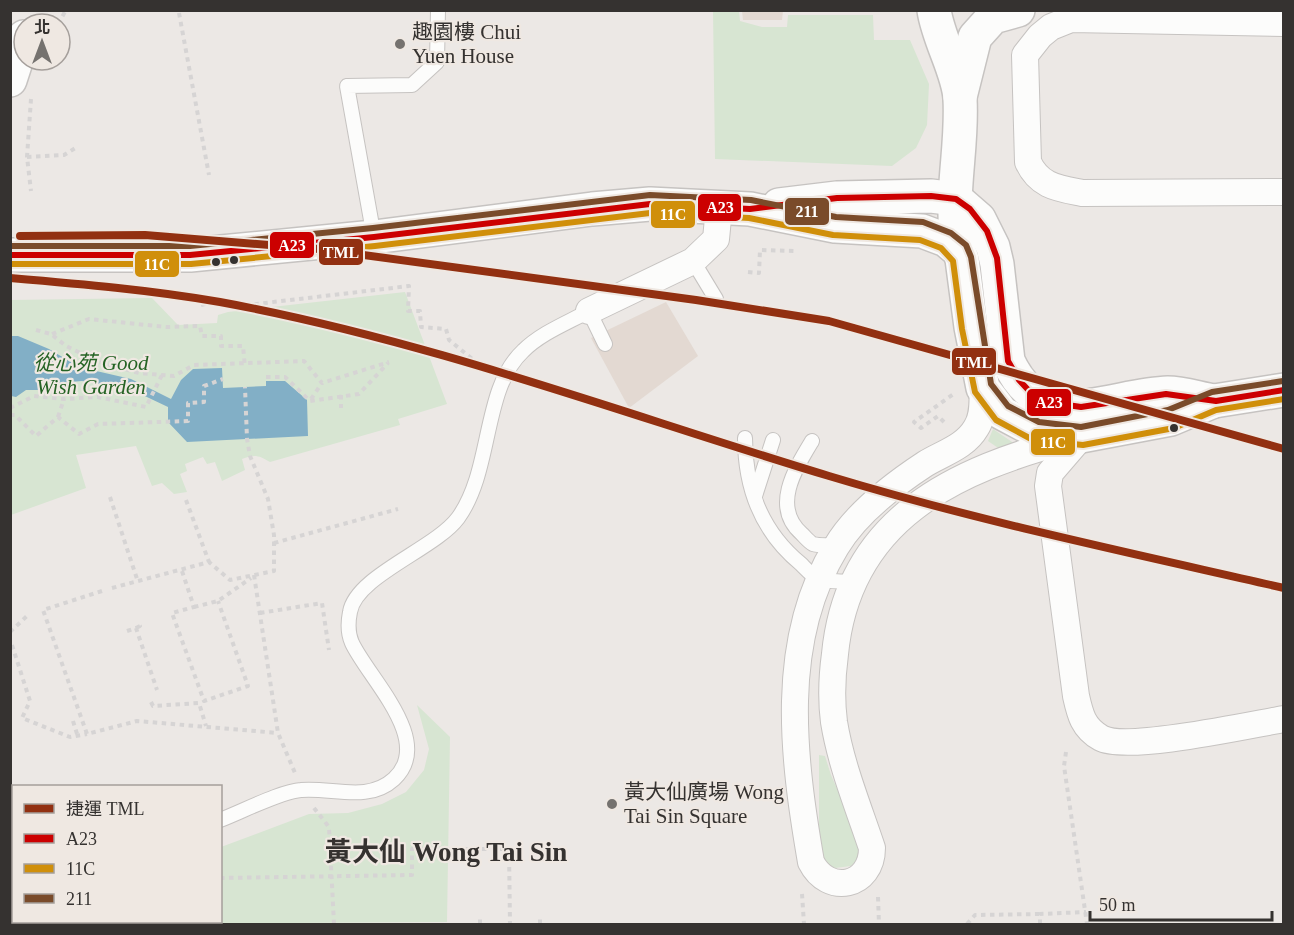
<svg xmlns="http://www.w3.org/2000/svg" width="1294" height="935" font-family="'Times New Roman','Noto Sans TC',serif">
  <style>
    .built { fill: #e3d9d2 }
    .green { fill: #d7e5d2 }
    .water { fill: #82afc6 }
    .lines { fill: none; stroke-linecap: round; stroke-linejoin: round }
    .service-casing { stroke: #c6c3c1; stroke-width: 16 }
    .minor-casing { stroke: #c6c3c1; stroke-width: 28 }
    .tertiary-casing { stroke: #c6c3c1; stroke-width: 36 }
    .secondary-casing { stroke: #c6c3c1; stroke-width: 36 }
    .path { stroke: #d6d4d4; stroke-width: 4; stroke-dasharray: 4.5 4.5; stroke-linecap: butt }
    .service { stroke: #fcfcfb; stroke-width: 14 }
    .minor { stroke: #fcfcfb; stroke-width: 26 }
    .tertiary { stroke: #fcfcfb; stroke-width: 33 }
    .secondary { stroke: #fcfcfb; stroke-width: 33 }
    .bus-1-casing { stroke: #efe8e2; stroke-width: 10 }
    .bus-2-casing { stroke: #efe8e2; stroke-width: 10 }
    .bus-3-casing { stroke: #efe8e2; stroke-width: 10 }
    .bus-1 { stroke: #c00; stroke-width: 6 }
    .bus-2 { stroke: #d08f0a; stroke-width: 6 }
    .bus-3 { stroke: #7a4b2a; stroke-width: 6 }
    .metro-1-casing { stroke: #efe8e2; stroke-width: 12 }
    .metro-1 { stroke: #923011; stroke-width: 8 }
    .poi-dot { fill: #75726f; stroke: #efe8e2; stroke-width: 2 }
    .bus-dot { fill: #353230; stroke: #efe8e2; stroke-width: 2 }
    .labels { text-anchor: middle; stroke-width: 4.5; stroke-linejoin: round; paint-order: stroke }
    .poi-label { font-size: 21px; fill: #353230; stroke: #efe8e2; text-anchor: start }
    .park-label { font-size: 21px; font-style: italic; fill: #256324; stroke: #efe8e2 }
    .district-label { font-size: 27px; font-weight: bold; fill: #353230; stroke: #efe8e2 }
    .line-badge { stroke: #efe8e2; stroke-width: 2 }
    .badge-label { font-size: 16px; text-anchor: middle; font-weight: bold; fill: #fff }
  </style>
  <rect width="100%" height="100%" fill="#ece8e5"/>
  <g class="built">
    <path d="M742 11H783L782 20H743Z"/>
    <path d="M666 302 698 356 629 408 591 338Z"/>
  </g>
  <g class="green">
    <path d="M713 11H739L740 21 762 27H787L788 15H873L874 40H910L929 84 927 125 916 148 892 166 715 159Z"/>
    <path d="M405 292 447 404 398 419 400 425 270 462C259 455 254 454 242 459L245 470 222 481 215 462 207 464 203 457 185 464 187 471 180 474 187 492 174 494 162 483 152 486 136 446 76 455 86 488 11 515 10 300 152 298 178 325 217 323 218 315 228 312Z"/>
    <path d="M993 429 1018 446 1004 452 988 441Z"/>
    <path d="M417 705 450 737 447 922 159 924V922H220L221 847 309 814 348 813 382 804 406 792 424 770 429 749Z"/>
    <path d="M819 755 825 756 831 775 860 841 857 860 851 866 835 868 825 863 819 848Z"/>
  </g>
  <path class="water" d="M11 336H18L49 349 79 367 131 379 171 399 181 380 193 369 222 368 223 388 266 386V381H285L307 400 308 436 187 442 168 422V407L130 389 82 381 57 383 48 390H26L16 397 11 396Z"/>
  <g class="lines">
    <defs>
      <g id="service">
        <path d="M374 237 347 86 412 85 437 62 438 10"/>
        <path d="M693 261 716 299"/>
        <path d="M745 438C745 488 762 532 801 564 806 569 813 577 819 579 828 582 842 581 851 582"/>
        <path d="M812 441C795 469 771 507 802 534 805 537 809 542 813 544 819 546 830 545 837 545"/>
        <path d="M755 496 773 440"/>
        <path d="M220 820C241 812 282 791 301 790 332 787 368 803 394 779 435 741 369 679 352 643 348 634 348 622 350 612 356 576 435 549 458 518 493 470 482 389 523 351 541 333 567 323 589 311L605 344"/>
      </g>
      <g id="minor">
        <path d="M1284 23 1071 19 1051 27 1040 36 1025 55 1028 162C1039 186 1057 188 1082 193L1284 192"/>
        <path d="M589 311 693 261 716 239 719 208"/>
        <path d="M983 388C982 401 984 416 976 428 965 447 943 453 925 464 893 485 856 513 836 547 778 641 793 758 811 862 828 896 872 887 872 848 858 806 841 765 834 722 831 699 832 676 835 654 848 518 955 470 1072 439"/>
        <path d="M1081 437 1050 473 1048 486 1076 696C1080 714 1083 728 1101 738 1127 752 1249 725 1284 719"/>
      </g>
      <g id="tertiary">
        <path d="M934 10C938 39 959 73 960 99 963 150 948 201 959 251"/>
        <path d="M10 80 24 37"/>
        <path d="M960 97 975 37 993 17 1018 10"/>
      </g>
      <g id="secondary">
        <path d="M779 205 837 198 931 196 956 199 979 219 993 247 997 264 1008 361C1043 437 1108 395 1168 393 1183 393 1200 399 1214 401"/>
        <path d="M10 255H190L374 237 592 209 650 204 750 209 835 226 922 231 946 240 959 251 962 259 971 327 983 388 1002 413 1036 431 1081 436 1171 419 1214 401 1284 390"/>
      </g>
    </defs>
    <use href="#service" class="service-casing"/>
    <use href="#minor" class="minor-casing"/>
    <use href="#tertiary" class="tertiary-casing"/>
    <use href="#secondary" class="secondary-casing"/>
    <g class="path">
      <path d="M179 13 209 175"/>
      <path d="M58 24 66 10"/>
      <path d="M31 99 27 157 31 191"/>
      <path d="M27 157 64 155 77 147"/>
      <path d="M748 272 759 273 760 250 797 251"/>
      <path d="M221 301 227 307H231L409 286 408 311H420L421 327 446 329 449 340 487 371"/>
      <path d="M201 305 205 304V300"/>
      <path d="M36 330 51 334 66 346 99 362 139 373 174 376 194 365 304 361 322 383 389 362"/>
      <path d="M52 334 89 319 166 327 200 326 202 336H221V346H243L245 367"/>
      <path d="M266 377H285L310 401 359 394 388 363"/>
      <path d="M341 395V408"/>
      <path d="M311 399 322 383"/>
      <path d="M10 408 34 396 64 399 98 397 146 407 162 375"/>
      <path d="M10 415H15L36 436 58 417 79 434 98 424 188 421V403L204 402V386L223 379"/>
      <path d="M58 417 64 399"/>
      <path d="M944 422 938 416 921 428 914 422 955 393"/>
      <path d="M110 497 138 582"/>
      <path d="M186 500 209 562"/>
      <path d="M274 543 398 509"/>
      <path d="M182 571 194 607 172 613 204 701 248 686 218 601"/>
      <path d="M254 575 278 733 295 773"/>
      <path d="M112 588 209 562 230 580 274 571V535L268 499 250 456 247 439 245 387"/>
      <path d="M102 591 43 610 87 734 137 721 278 733"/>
      <path d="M194 607 218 601 251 578"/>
      <path d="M260 613 322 603 329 650"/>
      <path d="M136 628 140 626 138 624"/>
      <path d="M127 631 136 628 157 690"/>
      <path d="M10 632 27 616"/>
      <path d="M12 645 30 701 22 718 70 737 87 734"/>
      <path d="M151 702 153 706 199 703 206 726"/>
      <path d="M73 721 78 737"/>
      <path d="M1066 752 1064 766 1087 924"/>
      <path d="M314 808 329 827 334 924"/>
      <path d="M10 810 14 812"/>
      <path d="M509 849 510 924"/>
      <path d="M220 878 412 875V849H502"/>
      <path d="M10 882H14"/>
      <path d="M802 894 804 924"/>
      <path d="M878 897 879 924"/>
      <path d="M96 922V924"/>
      <path d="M126 922V924"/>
      <path d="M480 924V918"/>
      <path d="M540 924V919"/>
      <path d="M967 924 975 915 1040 914"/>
      <path d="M1040 924V914L1086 912"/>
    </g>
    <use href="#service" class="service"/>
    <use href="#minor" class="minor"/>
    <use href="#tertiary" class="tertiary"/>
    <use href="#secondary" class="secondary"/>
    <defs>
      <path id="bus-1" d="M10 255H190L374 237 650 204 750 209 837 198 931 196 956 199 970 209 987 231 997 258 1008 361 1019 380 1032 394 1047 402 1081 407 1166 394 1216 401 1284 390"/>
      <path id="bus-2" d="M10 264H191L375 246 650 213 749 218 833 235 920 240 941 248 953 261 962 329 975 392 996 420 1033 440 1083 445 1174 428 1216 410 1284 399"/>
      <path id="bus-3" d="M10 246H190L373 228 650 195 751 200 836 217 923 222 951 233 966 245 971 257 991 384 1008 406 1039 422 1081 427 1168 410 1212 392 1283 381"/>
    </defs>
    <use href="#bus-1" class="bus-1-casing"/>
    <use href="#bus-2" class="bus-2-casing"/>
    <use href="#bus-3" class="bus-3-casing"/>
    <use href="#bus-1" class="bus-1"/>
    <use href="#bus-2" class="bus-2"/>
    <use href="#bus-3" class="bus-3"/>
    <defs>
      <g id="metro-1">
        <path d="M20 236 145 235 319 249 696 300 829 321 1284 449"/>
        <path d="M10 278C81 284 151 290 220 302 428 340 627 415 829 476 978 521 1131 553 1284 588"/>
      </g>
    </defs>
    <use href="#metro-1" class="metro-1-casing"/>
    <use href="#metro-1" class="metro-1"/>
  </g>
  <g class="poi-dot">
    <circle cx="400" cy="44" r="6"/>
    <circle cx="612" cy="804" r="6"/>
  </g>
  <g class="bus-dot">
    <circle cx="234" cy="260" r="5"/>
    <circle cx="216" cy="262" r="5"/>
    <circle cx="1174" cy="428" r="5"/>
  </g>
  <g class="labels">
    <g class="poi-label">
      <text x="412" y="39">趣園樓 Chui<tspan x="412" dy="24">Yuen House</tspan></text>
      <text x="624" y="799">黃大仙廣場 Wong<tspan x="624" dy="24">Tai Sin Square</tspan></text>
    </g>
    <g class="park-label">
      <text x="91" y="370">從心苑 Good<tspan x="91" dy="24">Wish Garden</tspan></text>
    </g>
    <g class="district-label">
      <text x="446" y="861">黃大仙 Wong Tai Sin</text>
    </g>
  </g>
  <g class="line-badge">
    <rect x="697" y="193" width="45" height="29" rx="6" fill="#c00"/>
    <rect x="784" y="197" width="46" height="29" rx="6" fill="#7a4b2a"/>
    <rect x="650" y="200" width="46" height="29" rx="6" fill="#d08f0a"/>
    <rect x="269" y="231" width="46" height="28" rx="6" fill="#c00"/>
    <rect x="318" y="238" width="46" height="28" rx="6" fill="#923011"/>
    <rect x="134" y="250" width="46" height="28" rx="6" fill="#d08f0a"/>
    <rect x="951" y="347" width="46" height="29" rx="6" fill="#923011"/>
    <rect x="1026" y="388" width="46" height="29" rx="6" fill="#c00"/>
    <rect x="1030" y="428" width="46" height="28" rx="6" fill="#d08f0a"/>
  </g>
  <g class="badge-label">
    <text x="720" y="213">A23</text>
    <text x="807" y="217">211</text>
    <text x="673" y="220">11C</text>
    <text x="292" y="251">A23</text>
    <text x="341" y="258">TML</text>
    <text x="157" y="270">11C</text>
    <text x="974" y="368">TML</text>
    <text x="1049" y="408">A23</text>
    <text x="1053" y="448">11C</text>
  </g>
  <rect width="1294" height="935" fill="none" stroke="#353230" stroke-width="24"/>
  <rect x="12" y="785" width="210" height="138" fill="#efe8e2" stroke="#a59f9b" stroke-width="1.5"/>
  <rect x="24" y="804" width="30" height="9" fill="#923011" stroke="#a59f9b" stroke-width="1.5"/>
  <text x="66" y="815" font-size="18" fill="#353230">捷運 TML</text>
  <rect x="24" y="834" width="30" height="9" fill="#cc0000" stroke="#a59f9b" stroke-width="1.5"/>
  <text x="66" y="845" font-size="18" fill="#353230">A23</text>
  <rect x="24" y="864" width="30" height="9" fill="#d08f0a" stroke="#a59f9b" stroke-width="1.5"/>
  <text x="66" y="875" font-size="18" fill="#353230">11C</text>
  <rect x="24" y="894" width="30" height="9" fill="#7a4b2a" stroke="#a59f9b" stroke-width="1.5"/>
  <text x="66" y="905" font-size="18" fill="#353230">211</text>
  <g transform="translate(42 42)"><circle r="28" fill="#efe8e2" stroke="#a59f9b" stroke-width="1.5"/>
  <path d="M0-4.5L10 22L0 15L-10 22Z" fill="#75726f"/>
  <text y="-9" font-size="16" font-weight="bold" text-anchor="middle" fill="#353230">北</text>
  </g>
  <path d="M1090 911v9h182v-9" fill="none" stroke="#353230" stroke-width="3"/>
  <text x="1099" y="911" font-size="18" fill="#353230" stroke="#efe8e2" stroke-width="4.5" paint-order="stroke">50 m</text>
</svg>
